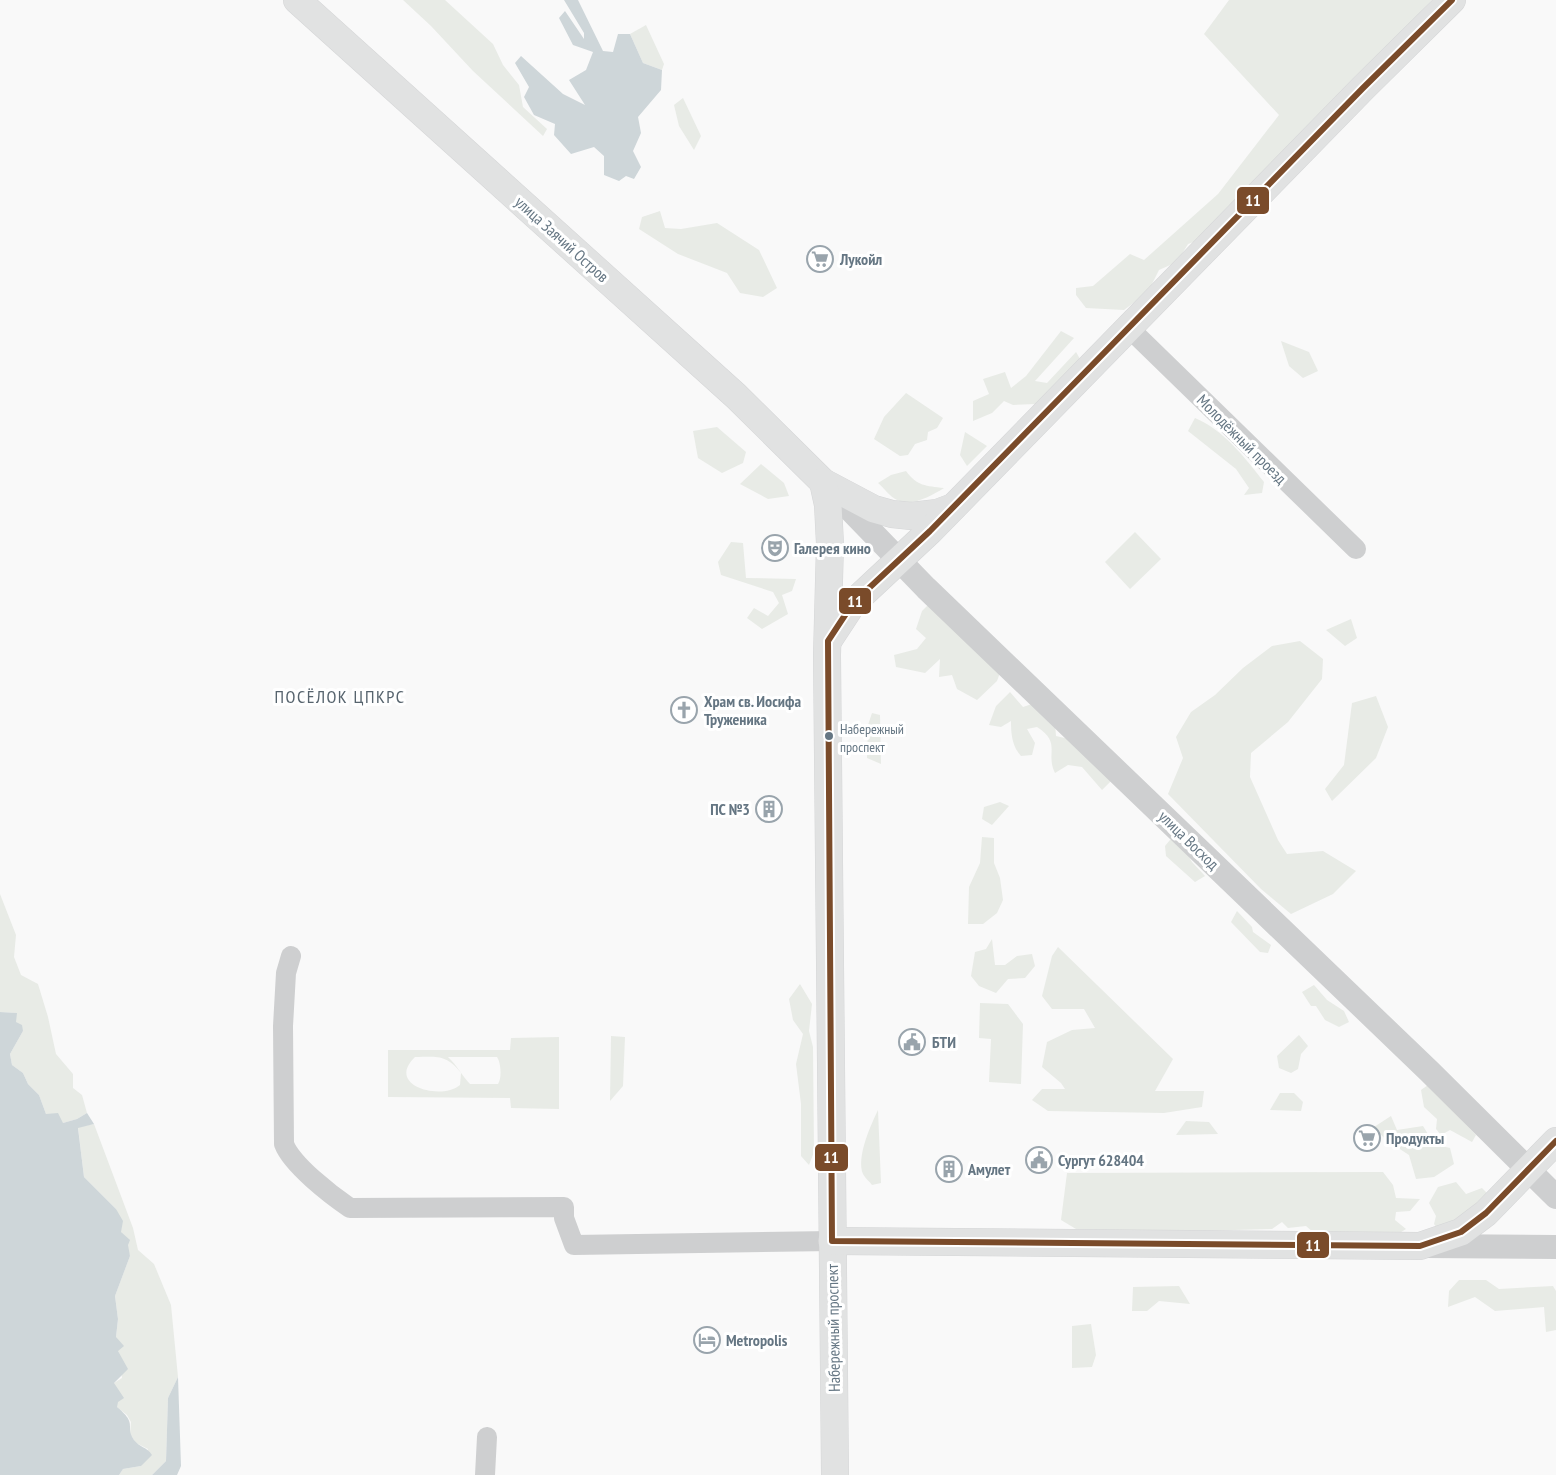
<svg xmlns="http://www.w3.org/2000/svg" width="1556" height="1475" font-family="'PT Sans Narrow',sans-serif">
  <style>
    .green { fill: #e8ebe6; fill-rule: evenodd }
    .water { fill: #ced6d9 }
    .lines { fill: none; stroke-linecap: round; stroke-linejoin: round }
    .secondary-casing { stroke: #d5d6d7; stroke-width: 28 }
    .minor { stroke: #cecfd0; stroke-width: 20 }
    .tertiary { stroke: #cecfd0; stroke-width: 24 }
    .secondary { stroke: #e1e2e2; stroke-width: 27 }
    .bus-1-casing { stroke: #fff; stroke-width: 10 }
    .bus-1 { stroke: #7a4b2a; stroke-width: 6 }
    .bus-dot { fill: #657683; stroke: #fff; stroke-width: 2 }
    .labels { text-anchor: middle; stroke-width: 6; stroke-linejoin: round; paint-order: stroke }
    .bus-label { font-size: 14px; fill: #657683; stroke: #fff; text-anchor: start }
    .street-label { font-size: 16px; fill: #657683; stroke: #fff }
    .poi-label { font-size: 16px; font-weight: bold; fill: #657683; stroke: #fff; text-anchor: start }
    .neighbourhood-label { font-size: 18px; letter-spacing: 1.5px; fill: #57646e; stroke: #fff }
    .line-badge { stroke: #fff; stroke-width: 2 }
    .badge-label { font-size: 16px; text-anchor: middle; font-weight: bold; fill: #fff }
  </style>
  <rect width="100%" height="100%" fill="#f9f9f9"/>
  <g class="green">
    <path d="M403 0H445L493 44 503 65 519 85 523 107 547 129 543 136 473 71 431 26Z"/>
    <path d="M1229 0H1432L1208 237 1188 244 1177 262 1159 270 1148 292 1124 310 1086 308 1076 295V288L1093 286 1130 254 1144 260 1218 194 1279 115 1204 34Z"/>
    <path d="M646 25 664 64 662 70 643 63 630 34Z"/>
    <path d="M683 98 701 136 694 150 679 126 674 105Z"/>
    <path d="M660 211 665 228 681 229 717 223 759 250 777 288 763 297 740 293 727 273 678 254 639 229 642 217Z"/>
    <path d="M1061 331 1074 338 1035 381 1047 383 1076 352 1080 359 1036 404 1013 405 1004 401 992 413 973 421V401L989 394 983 379 1005 372 1011 388 1026 376Z"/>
    <path d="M1281 341 1309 352 1318 371 1303 378 1289 366Z"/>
    <path d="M906 393 943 418 937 428 928 432 927 440 915 444 908 455 900 456 874 439 884 417Z"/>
    <path d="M1195 418C1224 430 1245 458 1264 482L1262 493 1244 495 1249 488 1236 469 1188 431Z"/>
    <path d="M717 427 746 452 743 463 722 473 698 458 693 431Z"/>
    <path d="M965 432 987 446 967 466 960 455Z"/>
    <path d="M761 464 784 483 789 496 768 499 740 484Z"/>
    <path d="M906 471C917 486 926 486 944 488 931 496 912 507 897 500 890 497 884 488 878 483L891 475Z"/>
    <path d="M1135 532 1161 559 1130 589 1105 562Z"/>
    <path d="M731 542 743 543 746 578 796 579 792 591 782 595 788 614 762 629 747 618 754 608 768 616 779 603 773 592 721 575 718 562Z"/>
    <path d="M931 602 1001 670 997 681 977 700 957 689 952 675 939 677 940 659 925 673 896 667 894 655 917 649 926 638 916 629 922 611Z"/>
    <path d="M1351 619 1357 638 1345 646 1326 630Z"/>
    <path d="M1300 641 1323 659 1322 679 1288 722 1251 753 1250 777 1278 840 1287 854 1323 851 1356 871 1333 894 1291 914 1261 889 1168 794 1183 758 1176 737 1191 712 1215 695 1243 668 1272 646Z"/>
    <path d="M1010 692 1023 707 1035 703 1055 723 1056 736 1069 739 1113 779 1102 790 1082 767 1068 765 1055 773C1045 753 1062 743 1037 727L1027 729 1035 743 1032 755 1021 756C1012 746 1011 734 1011 721L1001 727 989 725 996 706Z"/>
    <path d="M1376 696 1388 727 1376 758 1332 801 1325 789 1344 765 1352 703Z"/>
    <path d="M872 713 880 715 881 764 867 758 868 725Z"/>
    <path d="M1000 802 1009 806 992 825 982 819 984 807Z"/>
    <path d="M982 837 994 838V863L1000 878 1003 900 997 913 983 924H968L969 887 980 863Z"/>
    <path d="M1170 840H1179L1192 862 1205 876 1195 882 1166 856 1165 846Z"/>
    <path d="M0 894 16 935 14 957 21 975 38 984 48 1017 56 1054 73 1074V1088L82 1095 87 1113 77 1119 63 1123 46 1114 39 1095 28 1084 23 1073 12 1065 10 1054 23 1031 16 1022V1013L0 1012Z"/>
    <path d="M1237 911 1252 927 1253 932 1271 945 1268 953 1260 952 1231 922Z"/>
    <path d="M992 939 995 965H1005L1017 956 1032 954 1035 966 1025 978 1008 979 996 993 979 986 971 976 975 952 986 949Z"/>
    <path d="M1058 947 1173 1059 1155 1091H1204L1202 1107 1164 1113 1048 1111 1032 1100 1042 1089H1065L1061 1083 1042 1067 1047 1042 1072 1030 1095 1028 1084 1009H1052L1042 996 1052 956Z"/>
    <path d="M800 984 812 1004 809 1031 813 1047 814 1152 809 1165 801 1156V1104L796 1064 803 1034 793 1020 789 999Z"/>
    <path d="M1314 985 1327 1000 1344 1011 1349 1022 1339 1027 1325 1020 1316 1006H1311L1302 992Z"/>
    <path d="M980 1003 1008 1004 1023 1024 1021 1084 989 1082 991 1039 979 1038Z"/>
    <path d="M1299 1035 1308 1046 1301 1054 1298 1069 1291 1073 1279 1068 1277 1056Z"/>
    <path d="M611 1036 625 1037 623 1086 610 1101Z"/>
    <path d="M559 1037V1109L511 1108 510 1098 388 1097V1050H510L511 1038ZM415 1057C437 1057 446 1054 461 1073L460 1085C441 1101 385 1086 415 1057ZM448 1057H497C501 1063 502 1078 498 1084H470C462 1076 457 1065 448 1057Z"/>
    <path d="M1428 1085 1476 1135 1472 1142 1450 1130 1441 1135 1436 1129 1437 1119 1424 1107 1421 1090Z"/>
    <path d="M1280 1093H1294L1303 1102 1301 1111 1270 1110Z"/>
    <path d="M878 1110 881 1183 872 1185C870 1182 865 1178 863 1174 856 1157 871 1125 878 1110Z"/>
    <path d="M1391 1116 1397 1130 1423 1126 1434 1144 1450 1148 1454 1164 1434 1177 1416 1179 1409 1155 1386 1140 1374 1127Z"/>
    <path d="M1186 1121 1209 1122 1218 1134 1176 1135Z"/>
    <path d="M94 1124 133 1228 138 1250 154 1264 171 1305 178 1377 168 1398 166 1461 152 1475H119L123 1469 141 1466 148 1449 136 1443 130 1434 131 1422 127 1415 117 1407 114 1383 122 1378 116 1337 118 1319 115 1296 130 1256 121 1232 116 1209 84 1177 78 1127Z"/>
    <path d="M1383 1172 1393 1185 1396 1198 1420 1199 1410 1211 1396 1212 1395 1220 1406 1229 1398 1234 1314 1233 1306 1226 1288 1228 1282 1222 1272 1229 1120 1233 1076 1229 1061 1220 1067 1173Z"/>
    <path d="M1456 1182 1466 1194 1482 1188 1488 1194 1440 1232 1434 1224 1436 1216 1429 1203 1438 1187Z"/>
    <path d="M1459 1280H1486L1499 1289 1553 1286 1556 1291V1330L1546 1332 1544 1307 1495 1311 1475 1297 1448 1307 1449 1291Z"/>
    <path d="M1179 1286 1190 1304 1159 1301 1147 1311H1132L1133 1287Z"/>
    <path d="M1091 1324 1096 1355 1092 1367 1072 1368V1326Z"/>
  </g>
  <g class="water">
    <path d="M564 0H578L603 51 613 52 618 34H630L643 63 662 70 661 90 638 117 641 133 633 151 641 167 634 179 626 176 619 181 604 175V156L594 147 571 154 554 135 555 124 534 115 524 97 529 87 515 63 521 56 563 94 585 105 569 80 586 70 593 52 573 45 559 18 565 11 584 39V33Z"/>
    <path d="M0 1012 17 1013 16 1022 22 1025 23 1031 10 1054 12 1065 23 1073 28 1084 39 1095 46 1114 58 1113 63 1123 77 1119 87 1113 94 1124 78 1128 84 1177 116 1209 123 1221 121 1232 130 1240 128 1245 130 1256 115 1296 118 1319 116 1337 124 1346 118 1351 128 1369 114 1383 124 1398 118 1402 117 1407C139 1425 124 1426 134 1440 139 1447 147 1447 152 1455L141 1466 123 1469 119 1475H0Z"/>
    <path d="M178 1377 181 1466 177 1475H152L166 1461 168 1398Z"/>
  </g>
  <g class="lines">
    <defs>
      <g id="secondary">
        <path d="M297 0 736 396 823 482 874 509 892 514 911 516 937 513 953 507"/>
        <path d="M823 482 828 505 830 544 827 655 835 1475"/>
        <path d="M828 641 853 603 930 531 1363 88 1452 0"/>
        <path d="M832 1241 1420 1246 1461 1232 1486 1213 1556 1141"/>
      </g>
    </defs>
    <use href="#secondary" class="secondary-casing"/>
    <g class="minor">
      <path d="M1129 328 1356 549"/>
      <path d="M291 956 286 973 283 1026 284 1144C292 1165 331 1195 350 1208L564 1207V1218L574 1245 832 1241"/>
      <path d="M485 1475 487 1437"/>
    </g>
    <g class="tertiary">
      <path d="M834 493 926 588 1429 1071 1556 1197"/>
      <path d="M1425 1246 1556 1247"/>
    </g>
    <use href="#secondary" class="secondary"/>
    <defs>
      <path id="bus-1" d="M1452 0 1363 88 930 531 853 603 828 641 832 1241 1420 1246 1461 1232 1486 1213 1556 1141"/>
    </defs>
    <use href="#bus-1" class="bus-1-casing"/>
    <use href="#bus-1" class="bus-1"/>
  </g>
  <defs>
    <symbol id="supermarket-ring" viewBox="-11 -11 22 22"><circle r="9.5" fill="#fff" stroke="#99a4ac" stroke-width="1.5"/><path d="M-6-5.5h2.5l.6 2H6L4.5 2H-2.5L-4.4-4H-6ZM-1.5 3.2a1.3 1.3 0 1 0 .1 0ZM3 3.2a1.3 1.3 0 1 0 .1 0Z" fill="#99a4ac"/></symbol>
    <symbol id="theatre-ring" viewBox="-11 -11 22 22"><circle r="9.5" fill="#fff" stroke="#99a4ac" stroke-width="1.5"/><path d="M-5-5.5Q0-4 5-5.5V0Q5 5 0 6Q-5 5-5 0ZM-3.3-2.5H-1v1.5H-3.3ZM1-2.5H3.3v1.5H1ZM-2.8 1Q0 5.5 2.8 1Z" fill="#99a4ac"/></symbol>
    <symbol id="church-ring" viewBox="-11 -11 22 22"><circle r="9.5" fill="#fff" stroke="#99a4ac" stroke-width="1.5"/><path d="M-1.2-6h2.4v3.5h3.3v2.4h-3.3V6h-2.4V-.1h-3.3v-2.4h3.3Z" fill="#99a4ac"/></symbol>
    <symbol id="building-ring" viewBox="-11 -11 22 22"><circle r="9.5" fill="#fff" stroke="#99a4ac" stroke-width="1.5"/><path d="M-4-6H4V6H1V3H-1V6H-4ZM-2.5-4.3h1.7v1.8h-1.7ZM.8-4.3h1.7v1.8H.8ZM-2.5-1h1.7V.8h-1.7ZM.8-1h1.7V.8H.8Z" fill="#99a4ac"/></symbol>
    <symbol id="civic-ring" viewBox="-11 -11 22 22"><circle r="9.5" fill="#fff" stroke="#99a4ac" stroke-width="1.5"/><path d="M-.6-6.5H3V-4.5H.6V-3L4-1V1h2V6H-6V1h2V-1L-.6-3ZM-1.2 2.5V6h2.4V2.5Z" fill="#99a4ac"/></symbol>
    <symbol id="hotel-ring" viewBox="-11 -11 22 22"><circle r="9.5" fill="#fff" stroke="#99a4ac" stroke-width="1.5"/><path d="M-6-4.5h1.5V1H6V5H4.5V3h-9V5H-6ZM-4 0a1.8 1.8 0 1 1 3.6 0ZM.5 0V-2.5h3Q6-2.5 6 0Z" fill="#99a4ac"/></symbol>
  </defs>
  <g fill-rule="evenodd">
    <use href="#supermarket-ring" x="805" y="244" width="30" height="30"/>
    <use href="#theatre-ring" x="760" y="533" width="30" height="30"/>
    <use href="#church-ring" x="669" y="695" width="30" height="30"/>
    <use href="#building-ring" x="754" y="794" width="30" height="30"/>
    <use href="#civic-ring" x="897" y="1027" width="30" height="30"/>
    <use href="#supermarket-ring" x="1352" y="1123" width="30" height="30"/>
    <use href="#civic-ring" x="1024" y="1145" width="30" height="30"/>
    <use href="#building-ring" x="934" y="1154" width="30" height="30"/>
    <use href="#hotel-ring" x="692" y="1325" width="30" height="30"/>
  </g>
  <circle class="bus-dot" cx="829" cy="736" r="5"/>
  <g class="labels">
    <g class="bus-label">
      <text x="840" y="734">Набережный<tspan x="840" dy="18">проспект</tspan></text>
    </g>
    <g class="street-label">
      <text transform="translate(562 239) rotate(42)" y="6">улица Заячий Остров</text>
      <text transform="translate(1242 439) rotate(45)" y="6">Молодёжный проезд</text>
      <text transform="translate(1189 840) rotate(44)" y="6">улица Восход</text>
      <text transform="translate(833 1328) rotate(-91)" y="6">Набережный проспект</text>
    </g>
    <g class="poi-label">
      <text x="840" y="265">Лукойл</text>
      <text x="794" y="554">Галерея кино</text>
      <text x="704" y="707">Храм св. Иосифа<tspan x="704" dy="18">Труженика</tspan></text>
      <text x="750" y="815" text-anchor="end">ПС №3</text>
      <text x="932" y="1048">БТИ</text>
      <text x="1386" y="1144">Продукты</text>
      <text x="1058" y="1166">Сургут 628404</text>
      <text x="968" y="1175">Амулет</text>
      <text x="726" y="1346">Metropolis</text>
    </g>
    <g class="neighbourhood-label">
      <text x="340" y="703">ПОСЁЛОК ЦПКРС</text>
    </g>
  </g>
  <g class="line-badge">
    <rect x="1236" y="186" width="34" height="29" rx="6" fill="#7a4b2a"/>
    <rect x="838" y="587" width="34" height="28" rx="6" fill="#7a4b2a"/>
    <rect x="814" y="1143" width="35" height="29" rx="6" fill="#7a4b2a"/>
    <rect x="1296" y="1231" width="34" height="28" rx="6" fill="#7a4b2a"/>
  </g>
  <g class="badge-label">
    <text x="1253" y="206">11</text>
    <text x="855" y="607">11</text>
    <text x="831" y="1163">11</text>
    <text x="1313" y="1251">11</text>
  </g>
</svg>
